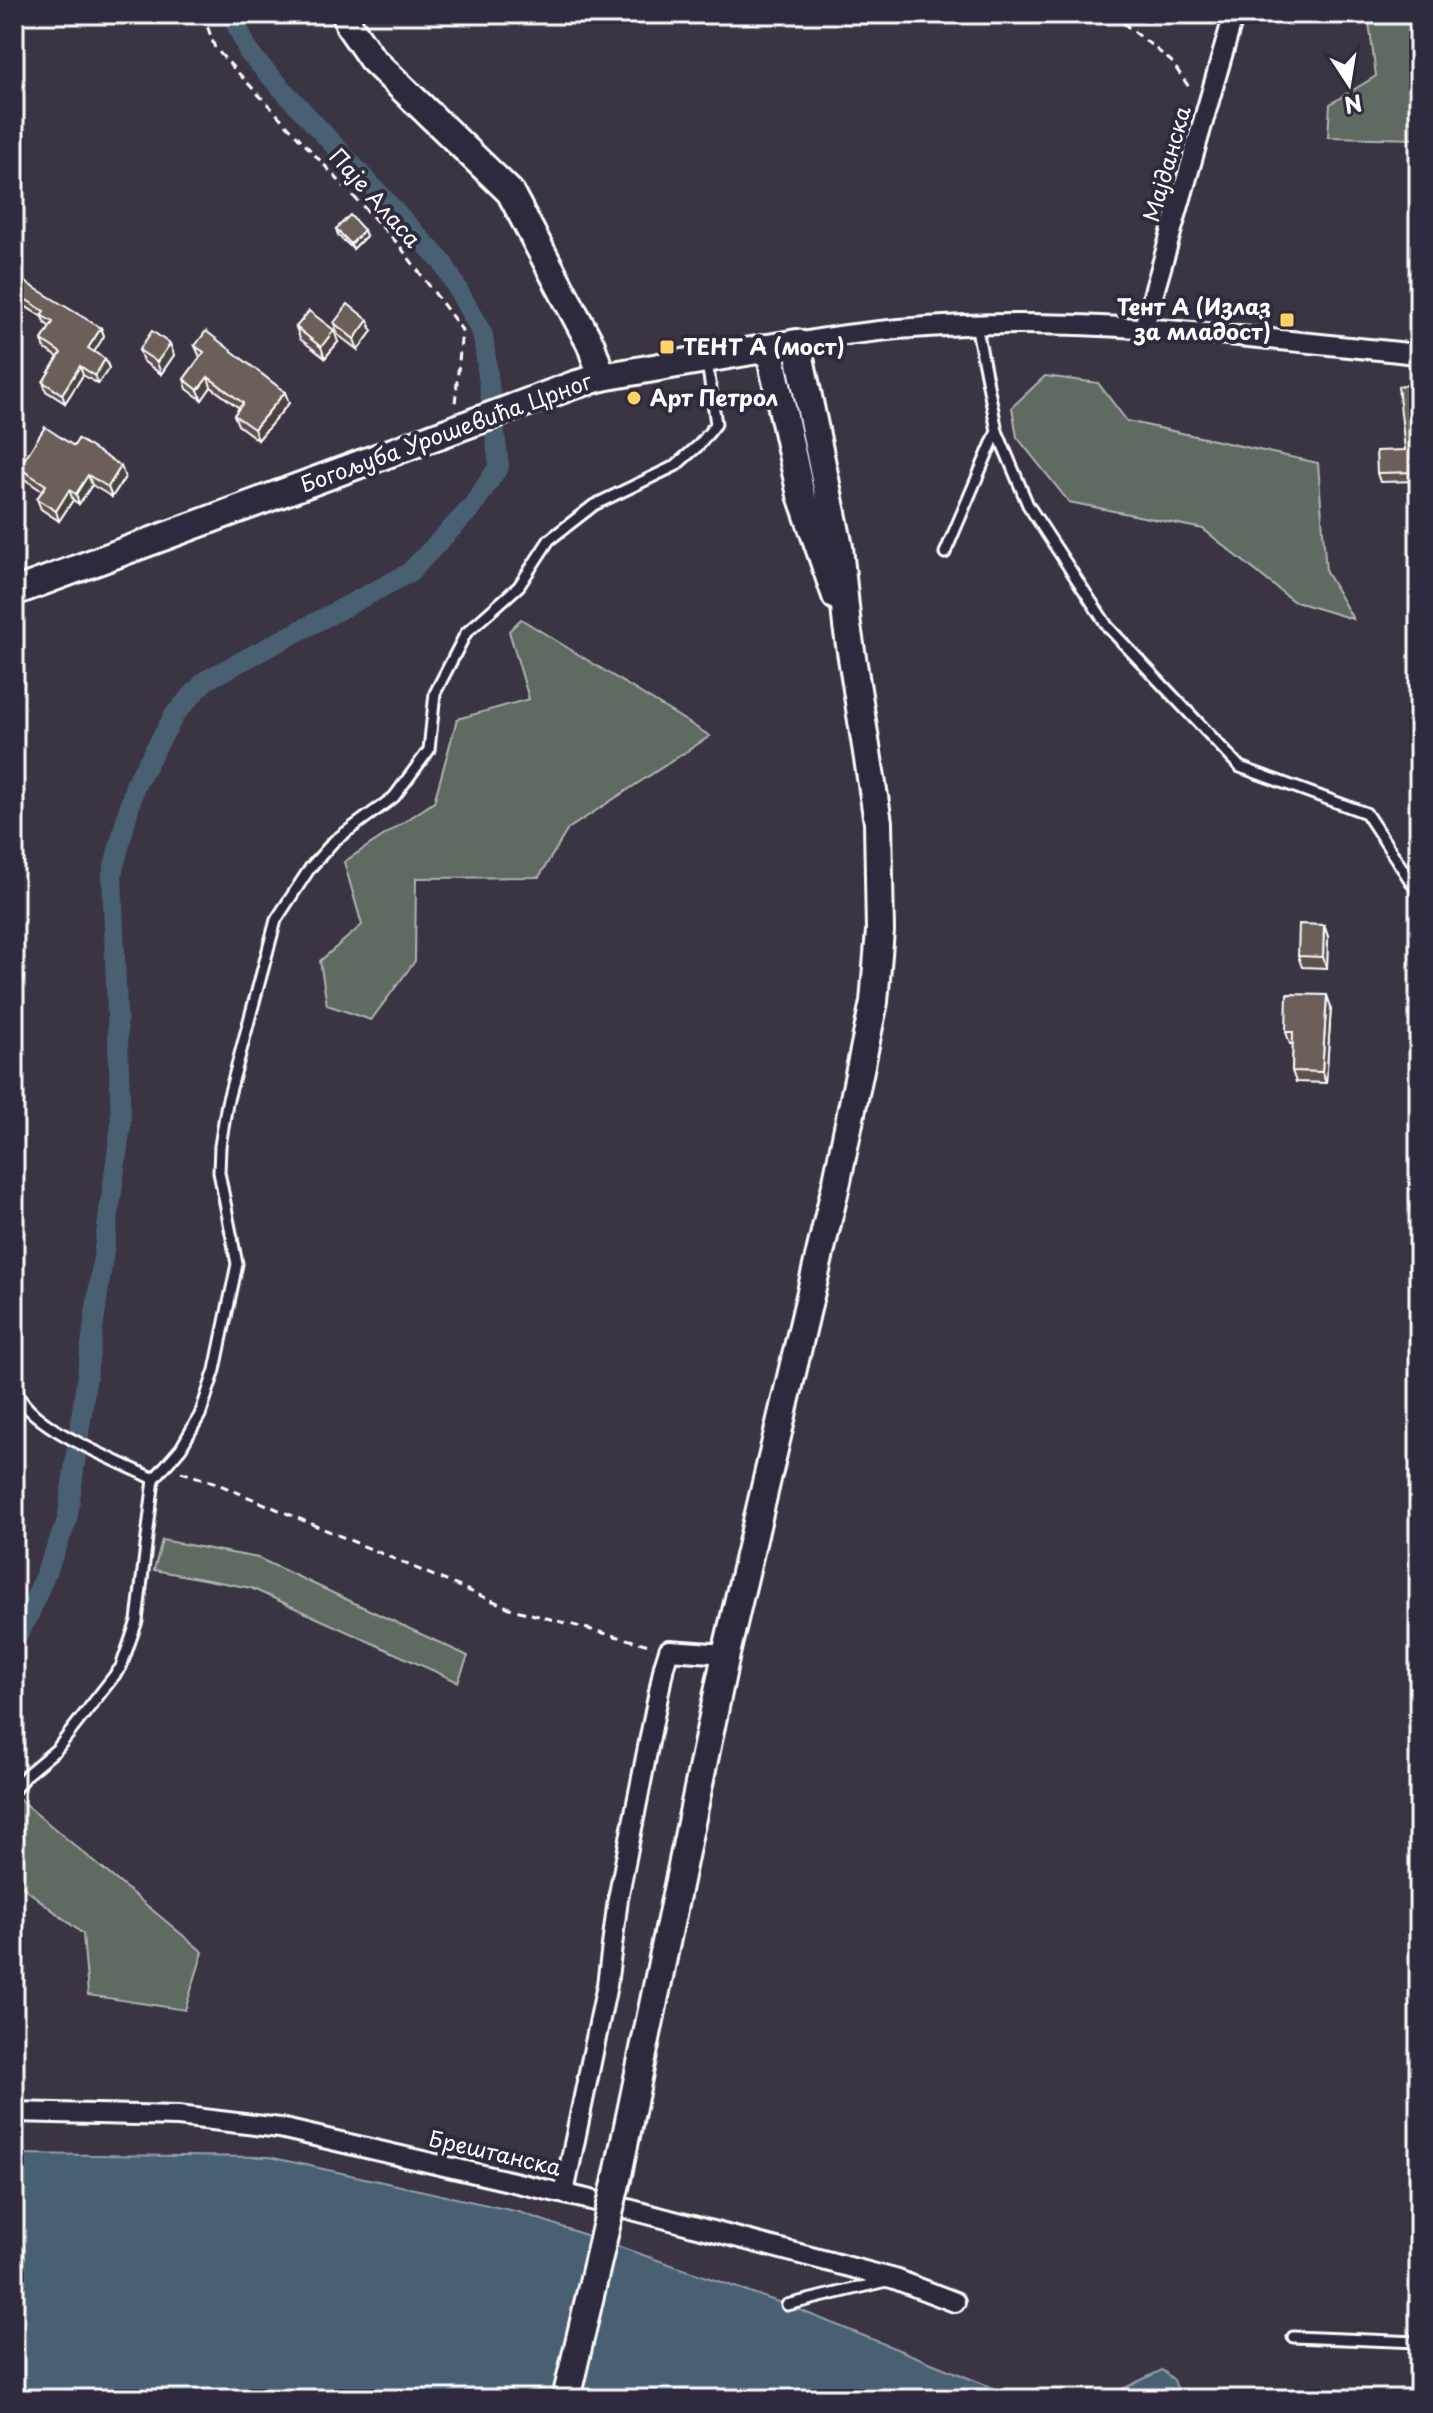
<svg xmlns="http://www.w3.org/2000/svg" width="1433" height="2413" font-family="'Playpen Sans',sans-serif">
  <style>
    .green { fill: #5f6b61; stroke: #afb5b0; stroke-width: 2 }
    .water { fill: #496173; stroke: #92a0ab; stroke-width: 2 }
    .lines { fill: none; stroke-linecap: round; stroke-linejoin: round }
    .canal { stroke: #496173; stroke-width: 20 }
    .lane-casing { stroke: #fff; stroke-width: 15 }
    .street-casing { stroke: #fff; stroke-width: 24 }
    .secondary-casing { stroke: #fff; stroke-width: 32 }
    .path { stroke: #fff; stroke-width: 3; stroke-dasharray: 8 6; stroke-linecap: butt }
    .lane { stroke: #2f2a3d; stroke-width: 9 }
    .street { stroke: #2f2a3d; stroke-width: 18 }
    .secondary { stroke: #2f2a3d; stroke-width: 26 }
    .secondary-bridge-casing { stroke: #fff; stroke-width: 32; stroke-linecap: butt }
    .secondary-bridge { stroke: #2f2a3d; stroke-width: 26 }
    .wall { fill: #5d514d; stroke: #fff; stroke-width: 2 }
    .shaded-wall { fill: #4c423f; stroke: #fff; stroke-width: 2 }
    .building { fill: #6c5e5a; stroke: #fff; stroke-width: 2 }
    .poi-dot { fill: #ffd166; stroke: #2f2a3d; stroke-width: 3 }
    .labels { text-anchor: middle; stroke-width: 8; stroke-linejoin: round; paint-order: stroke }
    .street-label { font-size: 22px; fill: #fff; stroke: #2f2a3d }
    .poi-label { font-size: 22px; font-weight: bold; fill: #fff; stroke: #2f2a3d; text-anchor: start }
  </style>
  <rect width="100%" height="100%" fill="#3b3443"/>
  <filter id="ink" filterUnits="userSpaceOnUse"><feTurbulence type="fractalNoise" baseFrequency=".0125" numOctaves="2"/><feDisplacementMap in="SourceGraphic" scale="16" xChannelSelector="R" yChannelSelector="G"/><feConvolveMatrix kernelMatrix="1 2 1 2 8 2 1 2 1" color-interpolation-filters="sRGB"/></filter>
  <g filter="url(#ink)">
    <g class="green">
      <path d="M1368 14H1419V139L1328 137 1330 104 1376 76Z"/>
      <path d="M1045 376 1098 383 1127 421 1318 463 1326 572 1353 619 1293 601 1203 529 1069 502 1017 437 1012 407Z"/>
      <path d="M521 619 710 736 568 829 539 877 416 878 415 961 371 1020 327 1005 320 961 362 925 344 862 434 802 457 719 529 699 509 631Z"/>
      <path d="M162 1540 258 1558 468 1656 458 1682 251 1588 154 1570Z"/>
      <path d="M20 1800 203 1952 185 2010 88 1995 83 1934 14 1880V1808Z"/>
    </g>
    <g class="water">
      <path d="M14 2154 269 2157 519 2212 787 2305 1021 2399H14Z"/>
      <path d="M1162 2370 1174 2380 1181 2399H1102Z"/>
    </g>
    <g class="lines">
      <path class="canal" d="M14 1641 28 1617 67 1521 121 1125 112 874 135 785 175 714 206 680 409 573 472 507 499 466 483 335 443 263 249 53 232 14"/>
      <defs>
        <g id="lane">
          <path d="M997 431 1028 505 1108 627 1240 767 1366 813 1419 894"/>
          <path d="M945 553 997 431 976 324"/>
          <path d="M14 1314C14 1337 10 1367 16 1389 26 1427 119 1461 154 1479"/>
          <path d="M14 1790 27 1774 57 1749 121 1667 137 1621 154 1479 181 1448 200 1415 215 1370 237 1264 219 1172 220 1146 227 1103 276 920 310 868 334 841 394 797 429 750 435 693 466 633 519 586 549 540 594 505 675 466 699 445 716 424 707 362"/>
          <path d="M787 2305 887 2281"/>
          <path d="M1293 2337 1419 2342"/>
        </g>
        <g id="street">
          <path d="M1144 327 1234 14"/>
          <path d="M797 343C1003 304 1212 334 1419 354"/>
          <path d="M14 2112 178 2116 280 2128 617 2206 895 2279 955 2302"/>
          <path d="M564 2193 607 1985 618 1899 664 1666 669 1650 726 1654"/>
        </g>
        <g id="secondary">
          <path d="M346 14 350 27 372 59 510 192 591 345 602 377"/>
          <path d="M769 348 801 495 836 596"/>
          <path d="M14 592 574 385 602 377 797 343 839 547 847 626 878 822 880 931 874 1002 837 1181 726 1654 617 2179"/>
        </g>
      </defs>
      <use href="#lane" class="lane-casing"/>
      <use href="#street" class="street-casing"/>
      <use href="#secondary" class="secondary-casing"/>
      <g class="path">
        <path d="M203 14 215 48 399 245 462 330 455 404"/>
        <path d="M1112 14 1171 61 1191 90"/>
        <path d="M181 1472 213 1482 512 1609 653 1646"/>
      </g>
      <use href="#lane" class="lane"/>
      <use href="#street" class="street"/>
      <use href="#secondary" class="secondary"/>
      <defs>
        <path id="secondary-bridge" d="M566 2399 617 2179"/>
      </defs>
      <use href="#secondary-bridge" class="secondary-bridge-casing"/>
      <use href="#secondary-bridge" class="secondary-bridge"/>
    </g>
    <g class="wall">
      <path d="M336 229 366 236 353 249 338 235Z"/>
      <path d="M17 294 101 328 104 336 94 352 105 359 109 368 98 384 83 375 65 403 46 391 43 382 58 357 45 349 42 340 50 327 45 323 42 317 20 303Z"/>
      <path d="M334 323 372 331 358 350 338 335Z"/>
      <path d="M296 327 338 342 325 358 300 339Z"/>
      <path d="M170 344 174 355 161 374 143 361 139 350Z"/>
      <path d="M195 346 289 403 258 440 238 425 234 415 239 408 211 387 202 400 187 389 184 379 200 357Z"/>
      <path d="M1419 384V481L1380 482 1377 473 1405 450Z"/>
      <path d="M19 468 125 477 112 497 92 485 79 504 73 500 59 521 41 509 37 499 42 491 23 478Z"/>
      <path d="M1324 925 1328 937 1327 968 1302 967 1298 956Z"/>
      <path d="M1331 1007 1326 1083 1296 1082 1292 1071 1293 1044H1290L1286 1032Z"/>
    </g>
    <g class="shaded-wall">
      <path d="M364 230 366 236 353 249 351 244Z"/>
      <path d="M368 320 372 331 358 350 354 339Z"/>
      <path d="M101 328 104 336 91 357 88 348Z"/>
      <path d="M334 330 338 342 325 358 321 347Z"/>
      <path d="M170 344 174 355 161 374 157 362Z"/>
      <path d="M105 359 109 368 98 384 95 376Z"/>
      <path d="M80 366 83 375 65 403 62 394Z"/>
      <path d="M208 377 211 387 202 400 198 390Z"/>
      <path d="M285 392 289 403 258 440 254 429Z"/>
      <path d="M121 466 125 477 112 497 108 487Z"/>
      <path d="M88 475 92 485 79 504 76 494Z"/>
      <path d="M69 490 73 500 59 521 56 511Z"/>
      <path d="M1324 925 1328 937 1327 968 1323 957Z"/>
      <path d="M1327 995 1331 1007 1326 1083 1322 1072Z"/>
    </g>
    <g class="building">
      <path d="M350 215 364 230 351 244 336 229Z"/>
      <path d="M25 282 101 328 88 348 105 359 95 376 80 366 62 394 43 382 61 353 42 340 53 322 41 315 44 311 17 294Z"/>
      <path d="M348 304 368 320 354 339 334 323Z"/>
      <path d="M309 311 334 330 321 347 296 327Z"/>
      <path d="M152 331 170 344 157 362 139 350Z"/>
      <path d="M206 331 285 392 254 429 234 415 243 403 208 377 198 390 184 379 204 352 195 346Z"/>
      <path d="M1419 384V472L1377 473 1376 451 1405 450 1398 386Z"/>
      <path d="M45 427 74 446 78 439 121 466 108 487 88 475 76 494 69 490 56 511 37 499 46 485 19 468Z"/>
      <path d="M1299 924 1324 925 1323 957 1298 956Z"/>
      <path d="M1287 994 1327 995 1322 1072 1292 1071 1293 1032H1286Z"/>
    </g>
  </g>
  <g class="poi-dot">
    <rect x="1279" y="312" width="16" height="16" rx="4"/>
    <rect x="659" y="339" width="16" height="16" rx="4"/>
    <circle cx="634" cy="398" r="8"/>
  </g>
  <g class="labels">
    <g class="street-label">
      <text transform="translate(1167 164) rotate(-74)" y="8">Мајданска</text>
      <text transform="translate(375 198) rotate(48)" y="8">Паје Аласа</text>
      <text transform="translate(446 433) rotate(-20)" y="8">Богољуба Урошевића Црног</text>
      <text transform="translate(495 2153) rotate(13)" y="8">Брештанска</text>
    </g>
    <g class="poi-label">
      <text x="1271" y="315" text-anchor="end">Тент А (Излаз<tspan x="1271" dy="25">за младост)</tspan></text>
      <text x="683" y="355">ТЕНТ А (мост)</text>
      <text x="650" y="406">Арт Петрол</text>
    </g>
  </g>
  <rect width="1433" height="2413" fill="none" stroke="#2f2a3d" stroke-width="48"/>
  <rect x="24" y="24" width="1385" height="2365" fill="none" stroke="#fff" stroke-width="3" filter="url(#ink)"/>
  <g transform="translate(1349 84) rotate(168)" stroke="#2f2a3d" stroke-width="6" paint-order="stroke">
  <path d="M0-6L14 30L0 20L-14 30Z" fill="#ffffff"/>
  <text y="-12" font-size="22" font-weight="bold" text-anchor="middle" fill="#ffffff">N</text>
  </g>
</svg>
